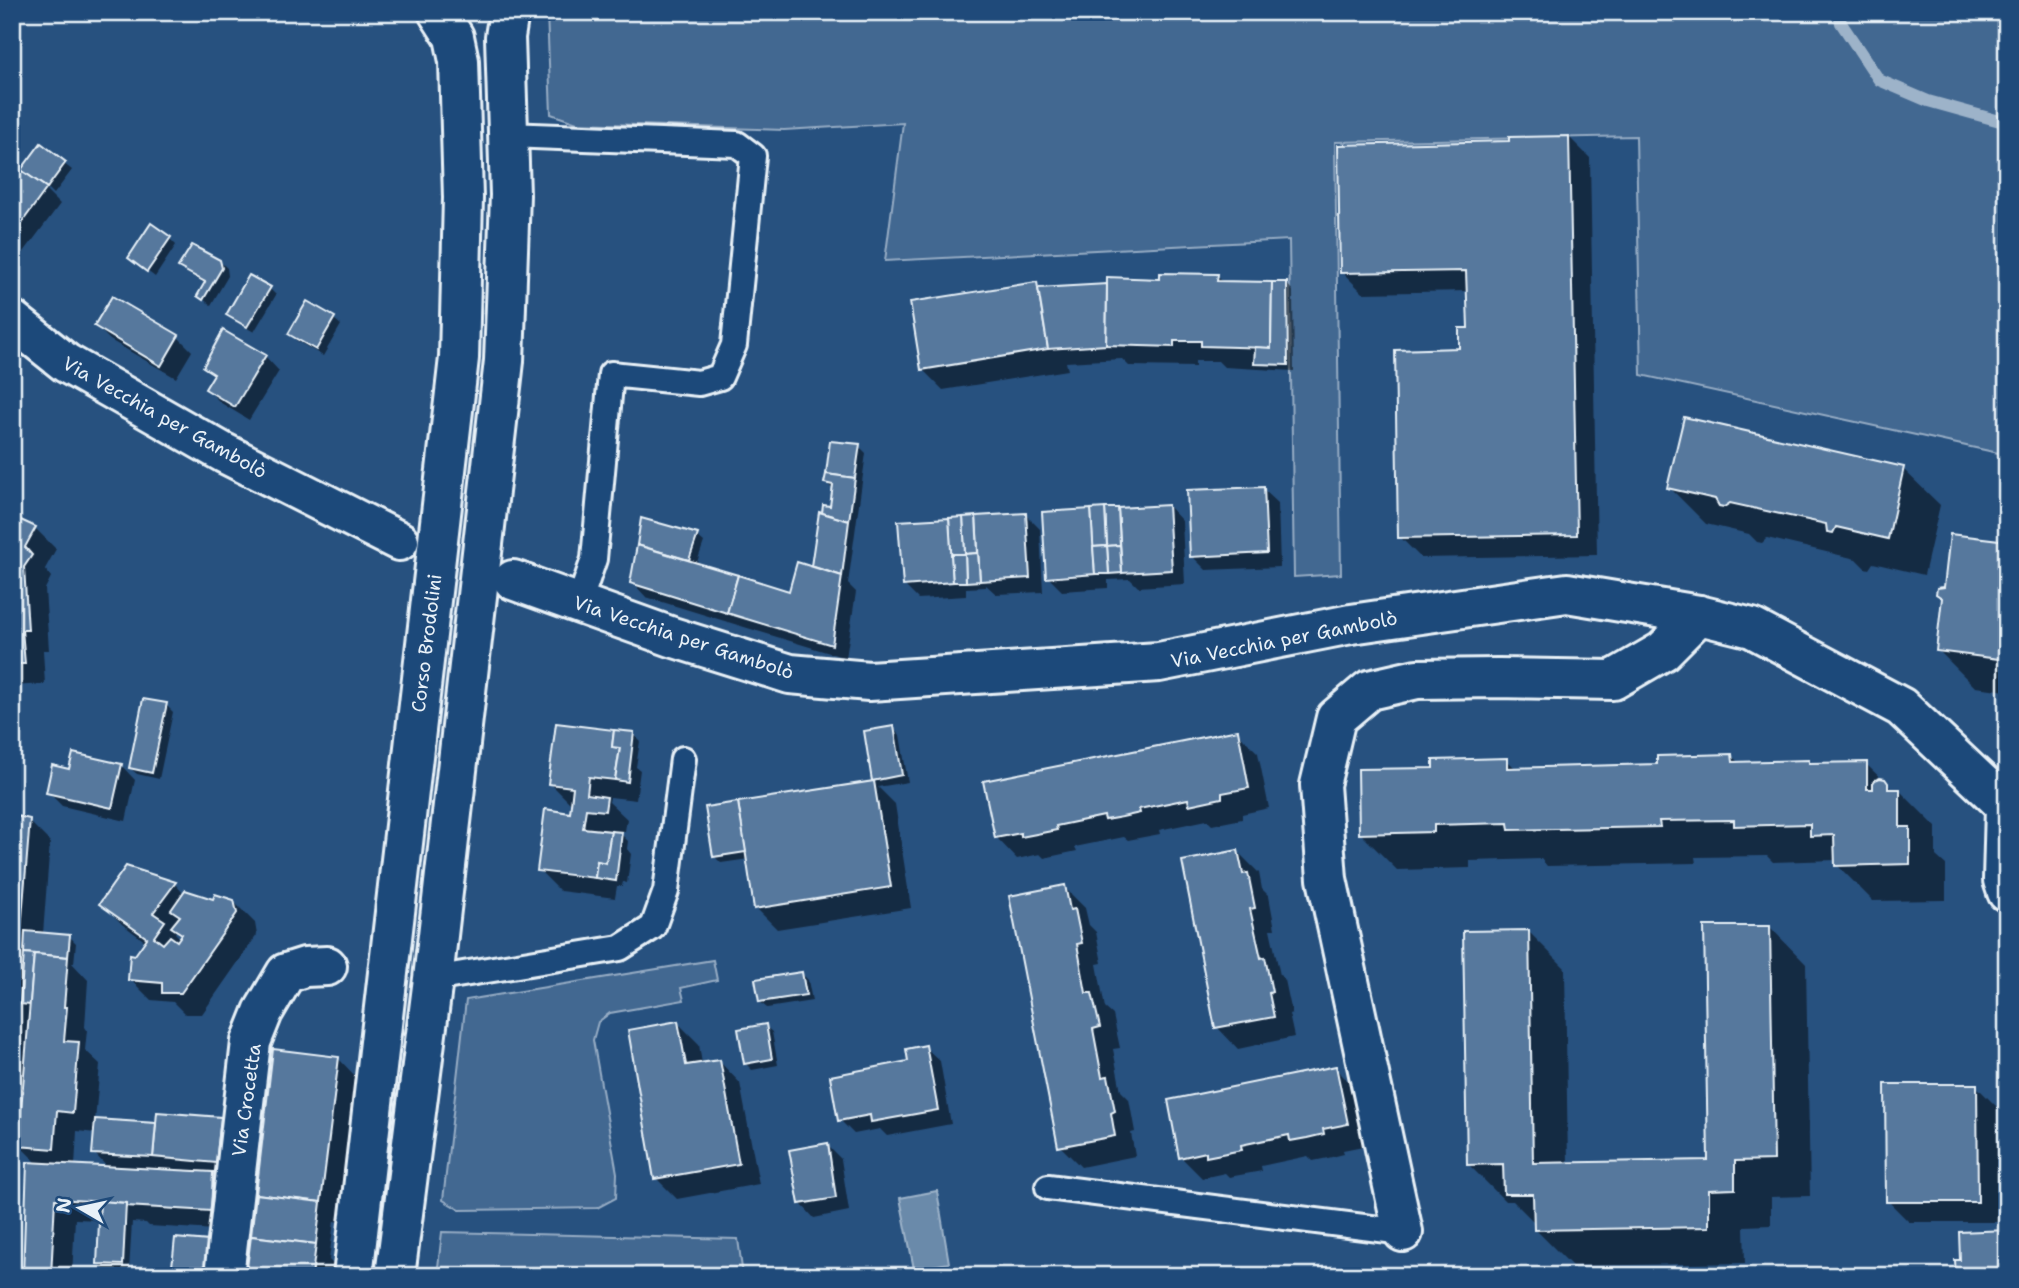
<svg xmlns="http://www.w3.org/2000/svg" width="2019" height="1288" font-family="'Shantell Sans',sans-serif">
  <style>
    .green { fill: #436891; stroke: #96acc4; stroke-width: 2 }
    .water { fill: #6b8aaa; stroke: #9db3c9; stroke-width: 2 }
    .shadow { fill: #0007; fill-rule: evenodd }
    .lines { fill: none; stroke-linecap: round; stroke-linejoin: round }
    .stream { stroke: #9db3c9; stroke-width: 12 }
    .building { fill: #57789d; stroke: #e8f1f8; stroke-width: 2 }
    .lane-casing { stroke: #e8f1f8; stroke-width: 30 }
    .street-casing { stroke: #e8f1f8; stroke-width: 44 }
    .secondary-casing { stroke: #e8f1f8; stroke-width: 44 }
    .lane { stroke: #1f4a7a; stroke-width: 24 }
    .street { stroke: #1f4a7a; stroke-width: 38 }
    .secondary { stroke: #1f4a7a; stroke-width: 38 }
    .labels { text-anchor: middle; stroke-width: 5; stroke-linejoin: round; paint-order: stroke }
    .street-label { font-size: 19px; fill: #e8f1f8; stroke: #1f4a7a }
  </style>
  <rect width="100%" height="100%" fill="#27517f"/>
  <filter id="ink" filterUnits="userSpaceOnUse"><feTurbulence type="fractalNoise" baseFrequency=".0143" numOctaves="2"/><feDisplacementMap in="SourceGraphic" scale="14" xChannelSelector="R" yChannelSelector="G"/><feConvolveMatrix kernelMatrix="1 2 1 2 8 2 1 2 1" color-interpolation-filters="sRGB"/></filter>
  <g filter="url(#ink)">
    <g class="green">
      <path d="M547 12H2007V428L2003 454 1641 375 1636 136 1335 142 1341 574 1294 577 1289 240 885 261 903 123 784 130 577 123 551 114Z"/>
      <path d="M713 960 717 980 681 988 684 1000 610 1013 598 1022 593 1040 617 1173 616 1198 597 1208 460 1210 443 1200 466 1000Z"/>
      <path d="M442 1232 738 1239 743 1276H437Z"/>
    </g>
    <path class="water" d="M937 1191 949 1263 914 1269 900 1198Z"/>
    <g class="shadow">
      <path d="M1569 137 1590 158 1597 555 1421 558 1400 537 1461 350 1470 330 1469 291 1363 293 1342 272 1510 143Z"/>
      <path d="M41 146 72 170 54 194 49 189 47 191 60 204 12 268V185Z"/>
      <path d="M170 239 176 245 155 277 130 258Z"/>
      <path d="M219 261 227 268 228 276 211 305 199 296 206 284 187 273 180 267Z"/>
      <path d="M1217 276 1224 283 1287 284 1293 291 1294 371 1224 367 1218 361H1195V367L1129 366 1122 359 1066 362 1068 370 943 390 922 369 1036 284 1042 290Z"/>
      <path d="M269 288 276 295 254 332 235 321 228 314Z"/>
      <path d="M308 304 334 319 341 325 323 356 297 341 290 334Z"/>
      <path d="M96 326 178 337 192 351 176 378 110 340Z"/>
      <path d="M265 356 279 371 249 420 221 403 207 389 214 376 206 367Z"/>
      <path d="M859 446 866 453 848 584 856 592 846 658 646 597 632 582 642 520 697 536 704 542 696 565 790 593 818 570 813 565 832 508 834 490 826 483Z"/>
      <path d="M1903 469 1940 505 1924 575 1873 563 1869 569 1865 568 1856 559 1767 538 1762 543 1757 542 1749 534 1706 524 1669 487Z"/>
      <path d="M1263 489 1278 503 1280 567 1206 570 1192 556Z"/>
      <path d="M1168 506 1182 521 1185 584 1138 587 1130 579 1108 580V588L1062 591 1048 577 1091 510Z"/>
      <path d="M12 512 22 522 35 528 56 549 45 569 51 577 45 589 49 650H43L45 684 12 686Z"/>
      <path d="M1026 515 1040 529 1043 592 996 594 986 585V587L966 588V596L918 599 904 585 950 519Z"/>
      <path d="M2007 543V691L1975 687 1938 650 1944 600 1938 594Z"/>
      <path d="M166 705 173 712 159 779 137 774 130 768Z"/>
      <path d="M894 728 900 735 908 782 878 787 895 804 911 908 777 929 756 908 749 859 721 863 714 856 707 809 876 782 874 780Z"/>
      <path d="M1237 732 1258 753 1269 808 1242 814V819L1212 825 1207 820 1159 830 1160 834 1128 840 1124 837 1075 847 1077 851 1044 858 1040 854 1017 859 996 837Z"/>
      <path d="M633 734 640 741 636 767 640 770 636 800 610 797 609 802 627 819 625 831H618L628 841 627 849 631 854 627 883 623 882 622 886H617L615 898 560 891 539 870 571 815V804L550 783Z"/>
      <path d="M1732 756 1739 763 1808 762 1811 765 1866 764 1894 791 1899 790 1936 827V856L1946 865V900L1873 901 1837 865V860L1773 862 1767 856 1695 857 1696 863 1547 866 1541 859 1470 861V868L1397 870 1360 833 1435 769 1507 760 1516 769 1659 766Z"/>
      <path d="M121 765 135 780 126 821 62 806 48 792 71 771Z"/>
      <path d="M12 817 29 821 50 842 43 934 69 936 76 943 74 963H72L88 980 85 1027 87 1030 85 1050 100 1064 95 1121 158 1125 220 1119 234 1133 230 1176 215 1175 234 1194 232 1231 149 1226 146 1223 132 1222 129 1271 105 1270 98 1263 101 1220 75 1219 72 1276H24L38 1164 20 1146 24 1093 12 1091ZM77 1131 96 1133 94 1153 108 1168 75 1166Z"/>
      <path d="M1238 852 1259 873 1262 889 1269 896 1275 929H1270L1280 975 1285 980 1292 1013 1289 1014 1294 1037 1238 1049 1217 1027Z"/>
      <path d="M126 868 175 884 184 894 214 901 234 902 255 923 257 935 202 1014H185L173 1002 151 1000 130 979 136 957 146 942 122 924 101 903ZM177 930 183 936 181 939 175 933Z"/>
      <path d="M1064 887 1085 908 1089 925 1096 932 1102 963 1097 964 1105 1008 1113 1015 1120 1048 1113 1049 1121 1091 1129 1099 1135 1132 1131 1133 1135 1156 1081 1167 1060 1146Z"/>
      <path d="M1770 927 1806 964 1810 1196 1771 1197V1225L1744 1226 1745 1263 1572 1266 1535 1229V1223L1513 1201H1505L1469 1165 1529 932 1565 968 1568 1164 1710 1162Z"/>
      <path d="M802 974 808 980 812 1001 767 1008 760 1002Z"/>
      <path d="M678 1023 699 1044 702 1064 719 1061 740 1083 759 1184 677 1199 656 1178Z"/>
      <path d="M765 1026 772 1032 778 1065 752 1070 745 1063Z"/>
      <path d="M925 1047 940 1061 951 1124 887 1136 880 1129 854 1134 840 1120 910 1063Z"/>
      <path d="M338 1058 359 1080 341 1222 334 1221 329 1260 336 1267 335 1276H248Z"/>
      <path d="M1335 1068 1356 1089 1368 1145 1343 1150 1344 1154 1328 1158 1313 1161 1308 1156 1261 1166 1262 1171 1229 1177 1225 1173 1202 1178 1181 1157Z"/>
      <path d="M1976 1086 1997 1107 1998 1222H1909L1888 1201Z"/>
      <path d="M827 1145 841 1159 849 1211 814 1218 800 1203Z"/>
    </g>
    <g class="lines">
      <path class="stream" d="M1839 12 1841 23 1879 80 1928 101 2007 123"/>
    </g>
    <g class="building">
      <path d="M1569 136 1577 535 1398 538 1395 350 1459 348V328H1468L1466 271 1340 273 1338 145 1509 141V137Z"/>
      <path d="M41 143 66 162 47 188 21 170Z"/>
      <path d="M21 170 47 188 12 236V182Z"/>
      <path d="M151 223 171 237 147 272 128 258Z"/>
      <path d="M192 245 220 260 222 268 203 300 197 296 205 282 178 267Z"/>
      <path d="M1160 273 1218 274 1217 281 1272 282 1271 348 1201 346V341H1174V347L1106 345 1107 277 1160 279Z"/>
      <path d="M249 275 271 287 247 327 226 315Z"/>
      <path d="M1037 282 1048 349 921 370 910 302Z"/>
      <path d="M1272 282H1287L1288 365 1254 364 1255 347 1271 348Z"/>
      <path d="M1107 284 1106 345 1048 349 1038 288Z"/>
      <path d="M112 296 179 335 161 366 94 326Z"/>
      <path d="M307 301 335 317 316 350 288 334Z"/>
      <path d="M223 330 266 355 235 407 205 389 214 374 203 367Z"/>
      <path d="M1684 417 1904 467 1888 539 1836 527 1833 533 1827 532 1826 524 1730 503 1724 507 1719 506 1715 499 1667 488Z"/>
      <path d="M830 441 860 444 855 478 826 474Z"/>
      <path d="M826 474 855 478 849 521 822 513 823 505 830 506 833 485 824 483Z"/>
      <path d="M1264 487 1267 553 1190 557 1187 490Z"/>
      <path d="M1168 505 1172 570 1122 573 1118 508Z"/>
      <path d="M1105 508H1118L1120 545 1107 546Z"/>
      <path d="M1105 508 1107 546 1093 547 1091 509Z"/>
      <path d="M1091 509 1095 574 1046 578 1042 512Z"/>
      <path d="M819 512 849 521 842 576 811 566Z"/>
      <path d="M1026 513 1030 578 980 581 976 516Z"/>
      <path d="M12 516 36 527 25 547 32 555 24 567 28 630H22L25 664H12Z"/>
      <path d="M976 516 978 553 965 554 963 517Z"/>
      <path d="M963 517 965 554H951L949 518Z"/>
      <path d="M641 518 698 534 689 560 637 545Z"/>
      <path d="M949 518 953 582 903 586 898 521Z"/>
      <path d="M1950 534 2007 541V660L1936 651 1942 598 1936 594 1937 588 1944 587Z"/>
      <path d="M637 545 738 575 727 613 630 583Z"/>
      <path d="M1120 545 1122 573 1109 574 1107 546Z"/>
      <path d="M1107 546 1109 574H1095L1093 547Z"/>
      <path d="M978 553 980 581 966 582 965 554Z"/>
      <path d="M951 554H965L966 582H953Z"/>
      <path d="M797 562 842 576 832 645 727 613 738 575 789 591Z"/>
      <path d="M143 699 167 703 152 773 129 768Z"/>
      <path d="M556 723 614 730 612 747 620 748 615 780 589 777 587 794 607 797 605 811 586 809 583 828 611 831 606 863 597 861 595 878 537 871 545 809 570 813 573 787 548 784Z"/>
      <path d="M894 726 902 775 872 781 864 731Z"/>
      <path d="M614 730 634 732 628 782 615 780 620 748 612 747Z"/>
      <path d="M1238 730 1249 788 1222 793V798L1189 805 1188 799 1139 809 1140 813 1122 817 1105 820 1104 816 1056 826 1057 830 1021 837V833L995 838 983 781Z"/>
      <path d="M73 753 122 764 112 808 46 793 52 765 69 769Z"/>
      <path d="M1732 754 1733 762 1809 760V763L1867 762V789H1873V783L1875 780 1880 778 1885 779 1888 783V789H1900V827H1910V864L1835 866 1834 835 1810 836V824L1734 826V820L1659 821 1660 827 1509 830 1508 823 1434 825V832L1359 834 1358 769 1433 768V760L1507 758V768L1657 764V756Z"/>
      <path d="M874 781 891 887 754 909 738 802Z"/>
      <path d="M738 802 746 852 713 857 705 807Z"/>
      <path d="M12 815 30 819 20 942 12 940Z"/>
      <path d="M611 831 622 832 616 881 595 878 597 861 606 863Z"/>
      <path d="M1238 850 1243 874 1248 873 1255 908 1250 909 1261 958 1265 957 1272 992 1269 993 1274 1017 1215 1028 1182 861Z"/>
      <path d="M126 866 176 882 153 913 165 921 154 937 163 944 170 936 177 941 182 934 171 927 180 916 171 910 185 890 213 899 215 894 234 900 237 913 181 993H162V983L128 980 130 954 135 955 147 938 99 904Z"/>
      <path d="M1065 885 1070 910 1075 909 1082 943 1077 944 1086 993H1092L1100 1027 1093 1029 1102 1077 1108 1076 1115 1111 1111 1113 1115 1136 1058 1147 1009 896Z"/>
      <path d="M1704 926H1770L1774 1160 1735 1161V1189L1709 1190V1227L1534 1230 1533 1194H1504L1503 1164 1467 1165 1463 931 1529 930 1533 1163 1708 1160Z"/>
      <path d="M25 931 70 935 68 957 24 953Z"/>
      <path d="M12 953 18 955 12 1018Z"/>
      <path d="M24 953 34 954 30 1005 20 1004Z"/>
      <path d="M34 954 68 957 64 1007H67L64 1041 79 1042 73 1113 57 1111 54 1149 18 1146Z"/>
      <path d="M802 972 806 995 759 1002 755 979Z"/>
      <path d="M678 1021 686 1065 720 1060 739 1164 654 1179 628 1030Z"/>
      <path d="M766 1024 772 1059 744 1064 738 1029Z"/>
      <path d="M926 1045 938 1110 871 1122 870 1115 838 1121 830 1076 908 1061 906 1049Z"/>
      <path d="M273 1049 339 1057 321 1202 256 1194Z"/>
      <path d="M1336 1066 1348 1124 1323 1129 1324 1134 1307 1138 1290 1141 1289 1135 1241 1145 1242 1150 1206 1157V1152L1179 1158 1168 1100Z"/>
      <path d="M1885 1084H1977L1978 1202H1886Z"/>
      <path d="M157 1112 221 1117 216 1163 153 1157Z"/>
      <path d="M95 1119 156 1123 153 1157 92 1154Z"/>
      <path d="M828 1143 836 1198 799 1204 789 1150Z"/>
      <path d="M27 1162 213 1172 211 1211 126 1206V1203L55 1199 51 1276H23Z"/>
      <path d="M256 1194 321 1202 316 1244 251 1236Z"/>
      <path d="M100 1201 126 1203 123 1265 97 1264Z"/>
      <path d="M2007 1230V1276H1956L1955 1260H1960L1959 1232Z"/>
      <path d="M251 1236 316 1244 312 1276H246Z"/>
      <path d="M175 1238 209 1241 206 1276H171Z"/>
    </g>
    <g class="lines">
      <defs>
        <g id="lane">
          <path d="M508 135 737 144 753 156 734 345 720 377 699 383 611 374 594 559 579 603"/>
          <path d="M433 979 620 948 653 927 666 891 683 759"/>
          <path d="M1048 1187 1403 1232"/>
        </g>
        <g id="street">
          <path d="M12 320 66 363 224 453 399 541"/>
          <path d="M513 580 672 637 790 674 869 681 1159 662 1351 624 1567 593 1699 615 1752 628 1901 707 2007 807"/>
          <path d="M2005 807 2003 880 2007 892"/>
          <path d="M1403 1232 1327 879 1320 785 1336 718 1369 690 1417 679 1498 678 1613 680 1663 651 1699 615"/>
          <path d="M224 1276 251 1042 263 1012 286 973 305 967 327 966"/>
        </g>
        <g id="secondary">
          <path d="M353 1276 459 358 463 198 459 61 454 37 438 12"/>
          <path d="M395 1276 433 979 504 361 510 195 505 37 509 12"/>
        </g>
      </defs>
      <use href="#lane" class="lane-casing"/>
      <use href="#street" class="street-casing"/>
      <use href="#secondary" class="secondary-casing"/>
      <use href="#lane" class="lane"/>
      <use href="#street" class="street"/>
      <use href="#secondary" class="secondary"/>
    </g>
  </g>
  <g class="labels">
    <g class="street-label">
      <text transform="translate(165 417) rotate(29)" y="7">Via Vecchia per Gambolò</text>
      <text transform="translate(684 637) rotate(18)" y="7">Via Vecchia per Gambolò</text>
      <text transform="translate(1284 639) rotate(-11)" y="7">Via Vecchia per Gambolò</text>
      <text transform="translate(426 643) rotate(-83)" y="7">Corso Brodolini</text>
      <text transform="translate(246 1100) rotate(-82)" y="7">Via Crocetta</text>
    </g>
  </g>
  <rect width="2019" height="1288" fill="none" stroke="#1f4a7a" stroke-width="42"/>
  <rect x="21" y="21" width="1977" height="1246" fill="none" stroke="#e8f1f8" stroke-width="2.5" filter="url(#ink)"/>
  <g transform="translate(80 1208) rotate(279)" stroke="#1f4a7a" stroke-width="5" paint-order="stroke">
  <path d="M0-5L12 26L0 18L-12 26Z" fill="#e8f1f8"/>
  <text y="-10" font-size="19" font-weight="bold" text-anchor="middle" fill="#e8f1f8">N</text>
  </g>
</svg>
